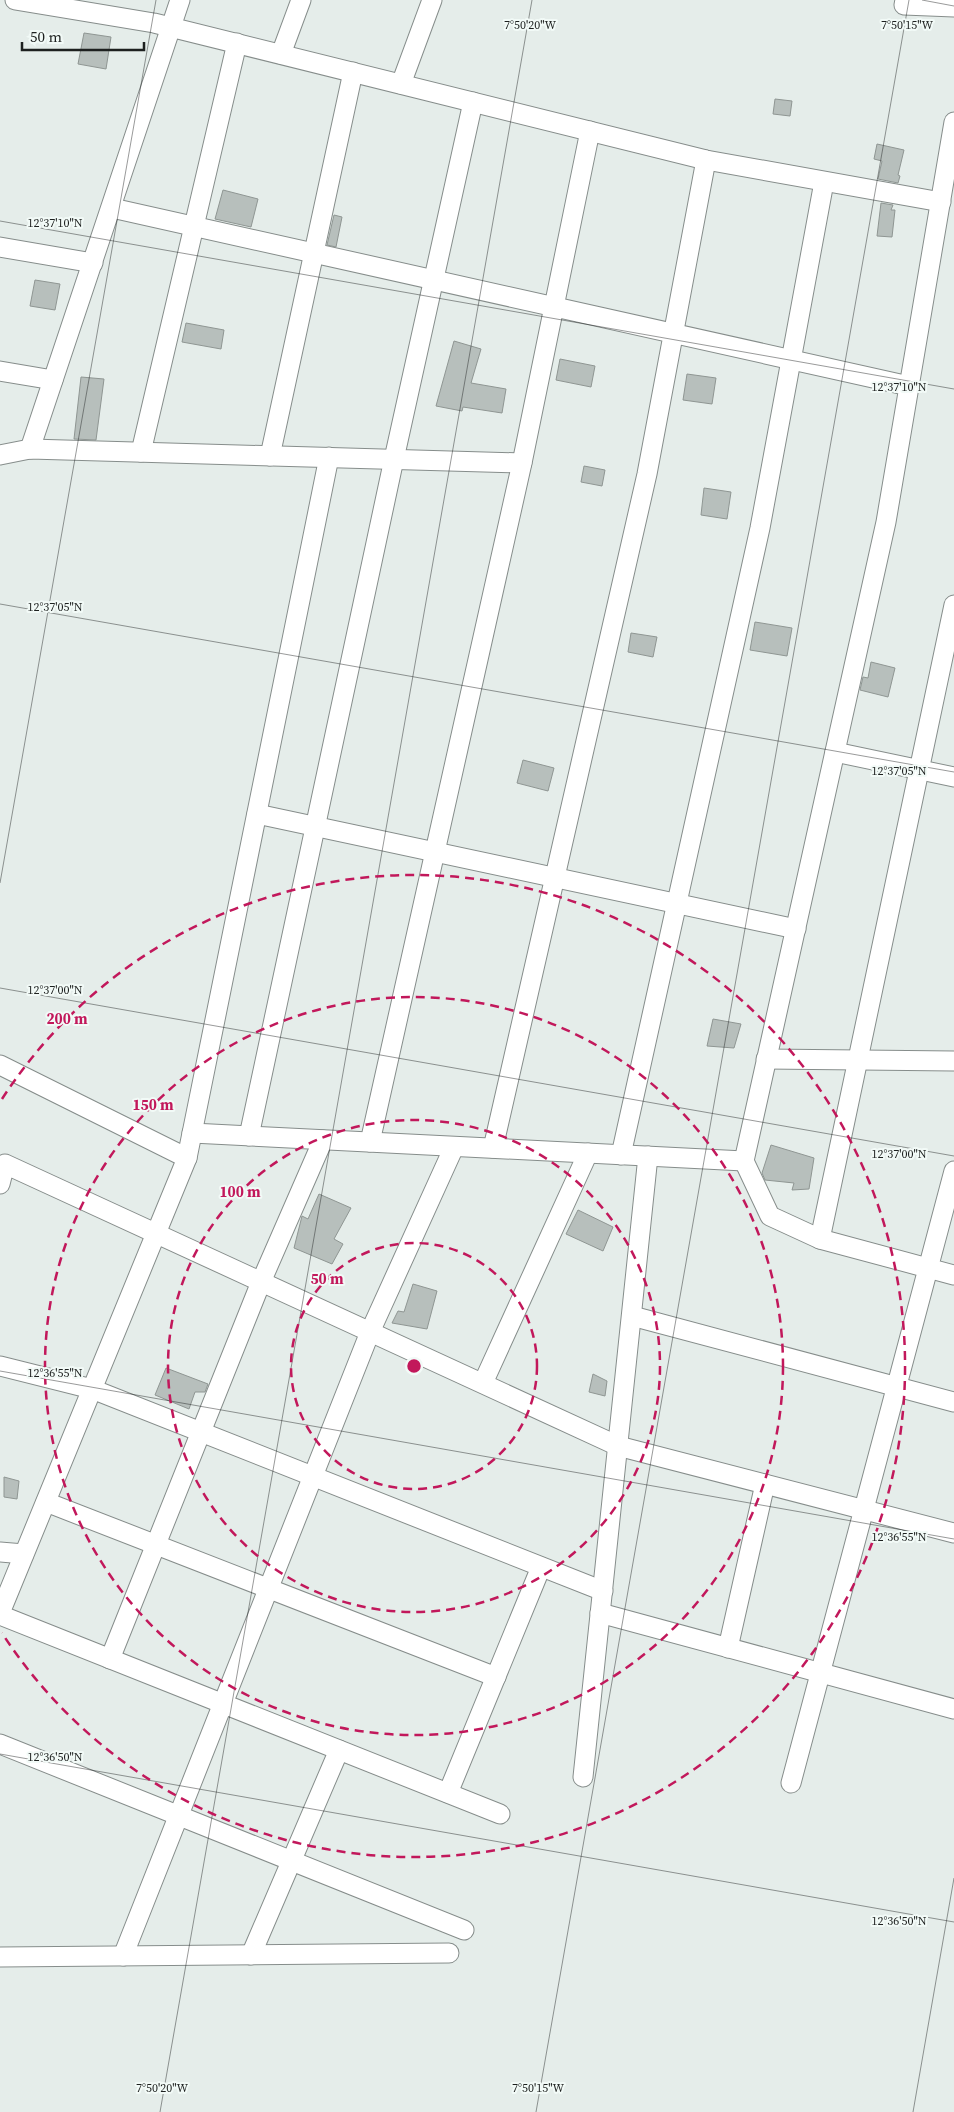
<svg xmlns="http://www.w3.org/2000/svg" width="954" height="2112" font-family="'Source Serif 4',serif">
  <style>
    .building { fill: #b7bfbc; stroke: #8f9693 }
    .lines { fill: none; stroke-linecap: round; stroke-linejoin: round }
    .street-casing { stroke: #868d8b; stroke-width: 21 }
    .street { stroke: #fff; stroke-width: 19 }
    .ticks { fill: none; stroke: #1d201f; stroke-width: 1; stroke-opacity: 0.45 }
    .ring { fill: none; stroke: #c2185b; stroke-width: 2.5; stroke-dasharray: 9 6 }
    .ticks-label { font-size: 12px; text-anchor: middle; fill: #1d201f; stroke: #f2faf7; stroke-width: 4; stroke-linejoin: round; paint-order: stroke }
    .centre { fill: #c2185b; stroke: #f2faf7; stroke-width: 2.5 }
    .ring-label { font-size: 15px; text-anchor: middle; font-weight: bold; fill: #c2185b; stroke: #f2faf7; stroke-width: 4; stroke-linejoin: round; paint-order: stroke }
  </style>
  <rect width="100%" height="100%" fill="#e5edea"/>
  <g class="building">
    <path d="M84 33 111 37 106 69 78 64Z"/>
    <path d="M775 99 792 101 790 116 773 114Z"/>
    <path d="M877 144 904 150 898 175 900 176 898 183 878 179 882 161 874 159Z"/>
    <path d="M223 190 258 199 251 227 215 219Z"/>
    <path d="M881 203 893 205 891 210H895L892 237 877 236Z"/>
    <path d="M334 215 342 217 336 247 327 245Z"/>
    <path d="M35 280 60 284 55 310 30 306Z"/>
    <path d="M186 323 224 330 221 349 182 342Z"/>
    <path d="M454 341 481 349 471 383 506 389 502 413 463 407 462 411 436 406Z"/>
    <path d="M560 359 595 366 591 387 556 380Z"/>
    <path d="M687 374 716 378 712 404 683 400Z"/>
    <path d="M81 377 104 379 96 440 74 439Z"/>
    <path d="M584 466 605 470 602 486 581 482Z"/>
    <path d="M704 488 731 492 727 519 701 515Z"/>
    <path d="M755 622 792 628 787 656 750 650Z"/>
    <path d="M631 633 657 637 653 657 628 652Z"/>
    <path d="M871 662 895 668 888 697 860 690 863 677 868 678Z"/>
    <path d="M523 760 554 768 548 791 517 783Z"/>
    <path d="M713 1019 741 1024 734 1048 707 1046Z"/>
    <path d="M771 1145 814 1158 809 1189 792 1190 794 1183 765 1180 762 1173Z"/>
    <path d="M319 1194 351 1208 334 1239 343 1244 332 1264 294 1248 302 1216 308 1219Z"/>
    <path d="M578 1210 613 1227 603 1251 566 1234Z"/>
    <path d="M413 1284 437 1291 427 1329 392 1323 398 1311 404 1312Z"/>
    <path d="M166 1368 208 1384 205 1392H195L189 1409 155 1395Z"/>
    <path d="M593 1374 607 1381 605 1396 589 1392Z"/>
    <path d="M4 1477 19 1481 17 1499 4 1497Z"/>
  </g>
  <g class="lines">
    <defs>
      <g id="street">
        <path d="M15 0 154 23 706 160 941 202"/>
        <path d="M905 0 904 5 954 7"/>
        <path d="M281 54 301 0"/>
        <path d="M401 84 432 0"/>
        <path d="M954 122 886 522 744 1161 770 1216 820 1239 954 1275"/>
        <path d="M112 208 909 386"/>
        <path d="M0 247 93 263"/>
        <path d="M0 371 53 380"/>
        <path d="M30 449 180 0"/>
        <path d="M141 452 237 43"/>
        <path d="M0 455 30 449 522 463"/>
        <path d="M270 456 353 72"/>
        <path d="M835 752 954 777"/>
        <path d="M257 814 796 929"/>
        <path d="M766 1059 954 1061"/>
        <path d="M0 1065 187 1158"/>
        <path d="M192 1133 744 1161"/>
        <path d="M249 1136 394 459 473 102"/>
        <path d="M370 1142 522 463 590 131"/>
        <path d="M493 1148 647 474 706 160"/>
        <path d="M621 1155 760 528 824 182"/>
        <path d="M0 1184 5 1164 618 1446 954 1533"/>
        <path d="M820 1239 954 605"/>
        <path d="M632 1316 954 1402"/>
        <path d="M0 1366 92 1389 603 1591"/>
        <path d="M483 1383 588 1153"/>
        <path d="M46 1502 496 1677"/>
        <path d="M0 1552 24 1554"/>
        <path d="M0 1613 187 1158 329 457"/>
        <path d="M600 1613 954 1709"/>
        <path d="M0 1615 500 1814"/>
        <path d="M728 1648 765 1484"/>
        <path d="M110 1659 261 1282 323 1140"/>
        <path d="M0 1744 464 1930"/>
        <path d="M583 1777 648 1156"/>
        <path d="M791 1783 954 1171"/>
        <path d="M448 1793 541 1567"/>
        <path d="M251 1955 339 1750"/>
        <path d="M123 1956 370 1332 454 1147"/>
        <path d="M0 1957 449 1953"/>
      </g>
    </defs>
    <use href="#street" class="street-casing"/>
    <use href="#street" class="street"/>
  </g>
  <path class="ticks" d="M922 0 954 6M0 221 954 389M0 604 954 772M0 883 156 0M0 988 954 1156M0 1371 954 1539M0 1754 954 1922M160 2112 532 0M536 2112 909 0M913 2112 954 1878"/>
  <g class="ring">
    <circle cx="414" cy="1366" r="123"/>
    <circle cx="414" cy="1366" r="246"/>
    <circle cx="414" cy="1366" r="369"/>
    <path d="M2 1099A491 491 0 1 1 2 1633"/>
  </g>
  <g class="ticks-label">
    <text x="530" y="29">7°50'20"W</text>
    <text x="907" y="29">7°50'15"W</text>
    <text x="55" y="227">12°37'10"N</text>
    <text x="899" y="391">12°37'10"N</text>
    <text x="55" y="611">12°37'05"N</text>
    <text x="899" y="775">12°37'05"N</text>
    <text x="55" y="994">12°37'00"N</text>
    <text x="899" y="1158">12°37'00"N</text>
    <text x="55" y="1377">12°36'55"N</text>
    <text x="899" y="1541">12°36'55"N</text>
    <text x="55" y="1761">12°36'50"N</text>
    <text x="899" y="1925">12°36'50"N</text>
    <text x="162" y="2092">7°50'20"W</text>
    <text x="538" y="2092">7°50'15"W</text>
  </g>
  <circle cx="414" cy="1366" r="8" class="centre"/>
  <g class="ring-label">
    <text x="67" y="1024">200 m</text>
    <text x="153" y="1110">150 m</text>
    <text x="240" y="1197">100 m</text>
    <text x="327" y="1284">50 m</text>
  </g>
  <path d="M22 42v8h122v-8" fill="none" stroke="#1d201f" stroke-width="2.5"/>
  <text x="30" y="42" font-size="15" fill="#1d201f" stroke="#f2faf7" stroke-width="4" paint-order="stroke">50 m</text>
</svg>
